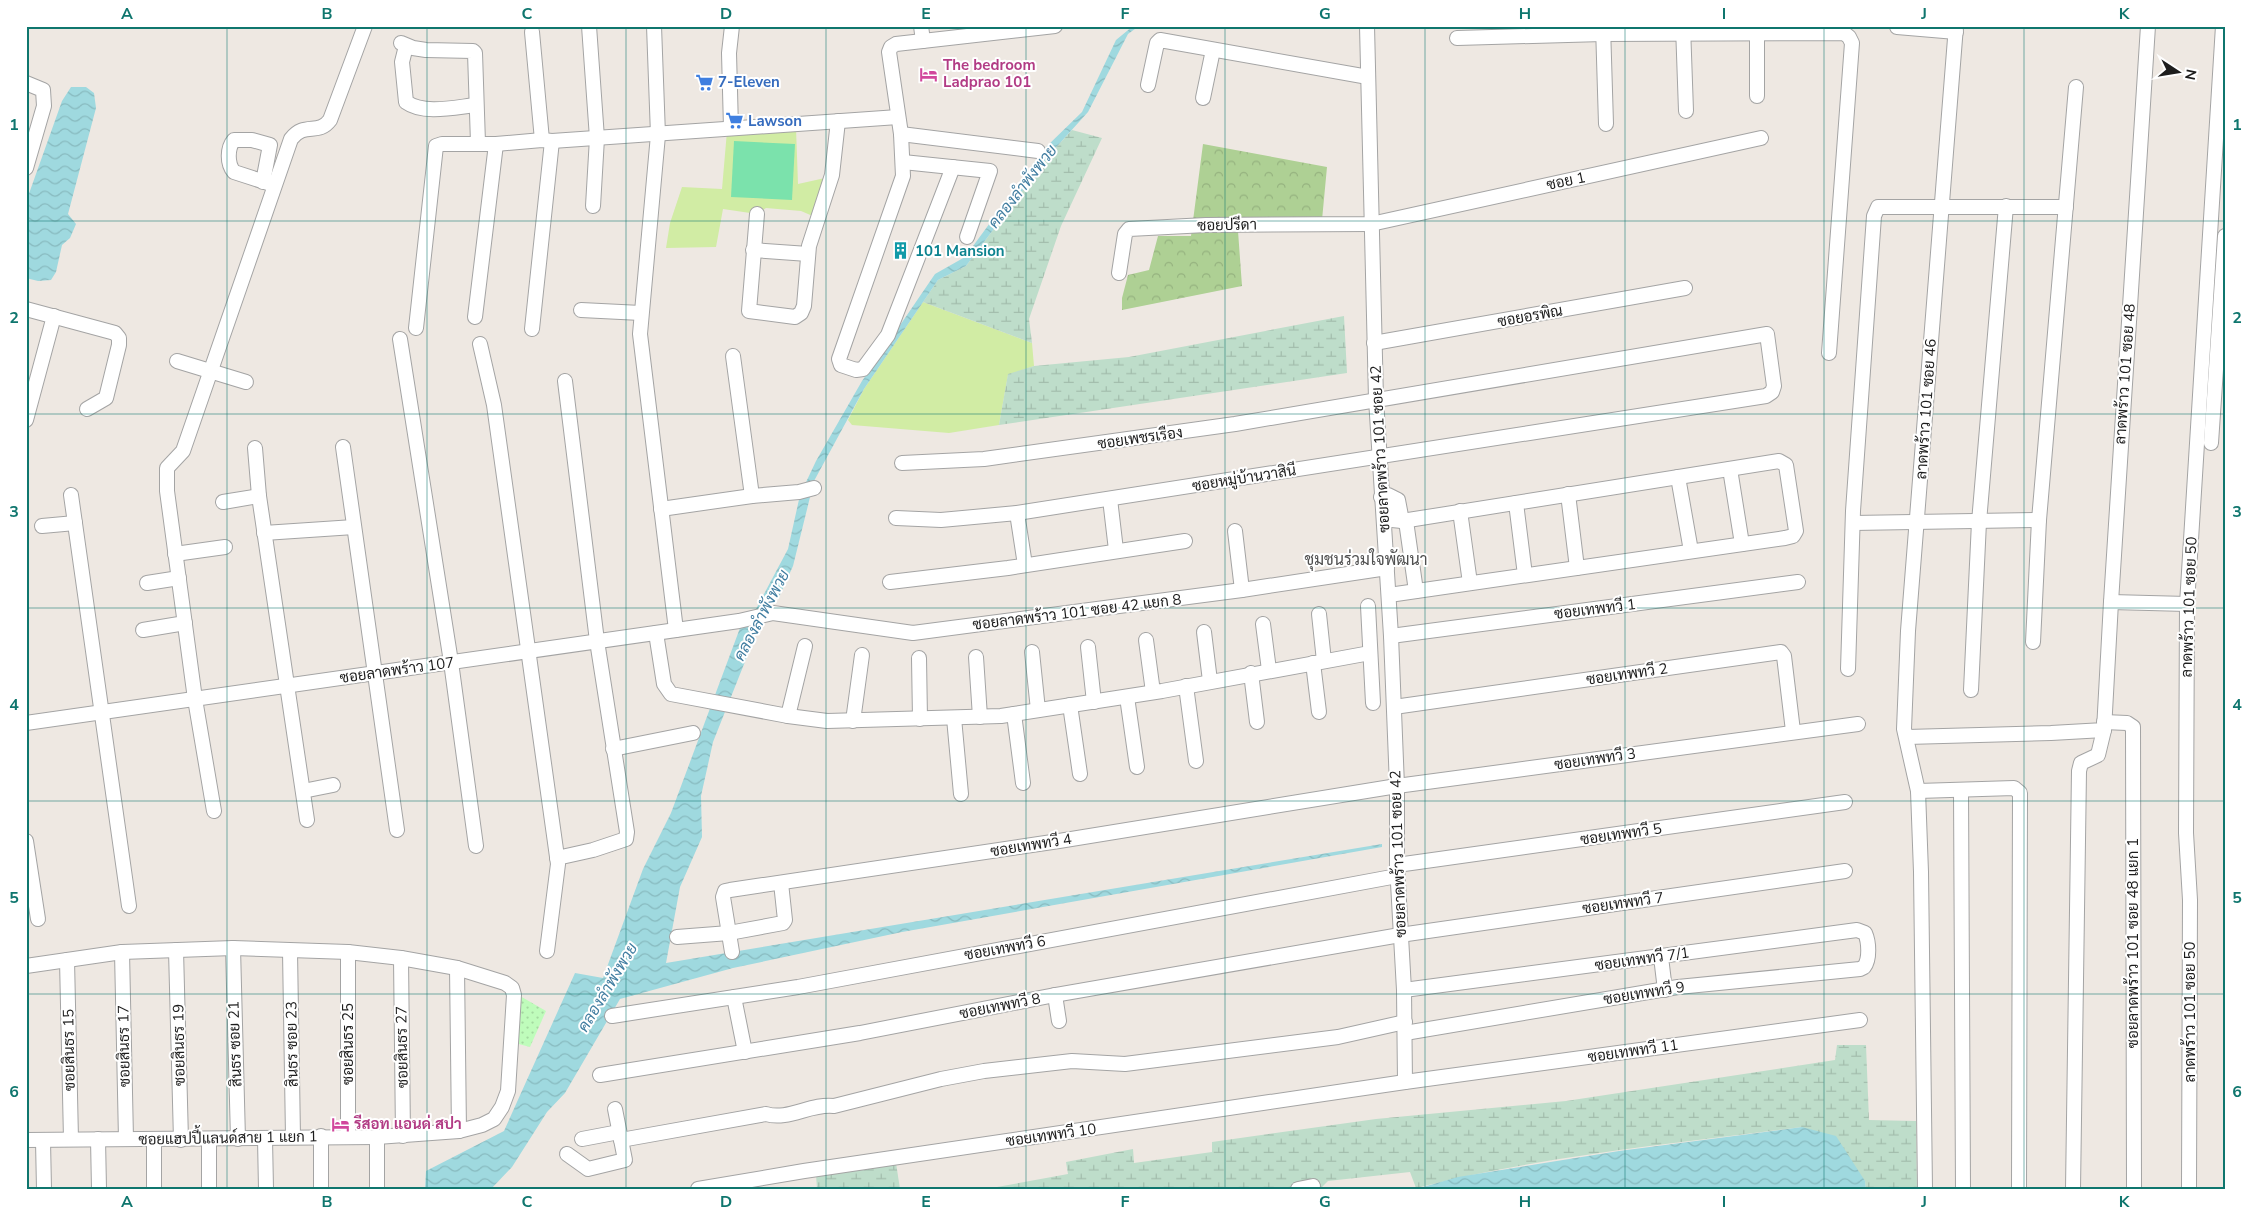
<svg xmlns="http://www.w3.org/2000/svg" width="2251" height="1215" font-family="'Nunito Sans',Sarabun,sans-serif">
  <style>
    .grass { fill: #d1eca4 }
    .forest { fill: url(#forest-crowns) }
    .wetland { fill: url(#wetland-marsh) }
    .park { fill: url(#park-dots) }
    .pitch { fill: #7be2ac }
    .water { fill: url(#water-waves) }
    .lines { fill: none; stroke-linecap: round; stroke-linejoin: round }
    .minor-casing { stroke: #a4a4a4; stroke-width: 16 }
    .minor { stroke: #fff; stroke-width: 14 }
    .grid { fill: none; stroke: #0f766e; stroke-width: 1; stroke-opacity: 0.55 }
    .labels { text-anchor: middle; stroke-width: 4; stroke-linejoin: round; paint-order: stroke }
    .hotel-label { font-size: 15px; font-weight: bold; fill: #b23c85; stroke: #fff; text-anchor: start }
    .shop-label { font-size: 15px; font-weight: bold; fill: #366cbe; stroke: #fff; text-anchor: start }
    .street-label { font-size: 15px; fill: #1d1d1d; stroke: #fff }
    .culture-label { font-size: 15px; font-weight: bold; fill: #0d838f; stroke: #fff; text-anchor: start }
    .water-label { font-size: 16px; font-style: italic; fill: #407da0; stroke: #fff }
    .neighbourhood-label { font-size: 16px; fill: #505050; stroke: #fff }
    .neatline { fill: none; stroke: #0f766e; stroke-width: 2 }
    .grid-label { font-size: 16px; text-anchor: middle; font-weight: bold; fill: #0f766e }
  </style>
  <defs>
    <pattern id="forest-crowns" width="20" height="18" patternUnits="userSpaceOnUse" patternTransform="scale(1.25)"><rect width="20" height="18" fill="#aed094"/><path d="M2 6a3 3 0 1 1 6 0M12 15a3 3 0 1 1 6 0" fill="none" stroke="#95b27f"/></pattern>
    <pattern id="wetland-marsh" width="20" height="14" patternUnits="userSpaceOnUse" patternTransform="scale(1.25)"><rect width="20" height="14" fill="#beddca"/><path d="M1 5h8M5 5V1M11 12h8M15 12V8" fill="none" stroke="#a3bdad"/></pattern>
    <pattern id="park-dots" width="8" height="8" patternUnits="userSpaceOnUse" patternTransform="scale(1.25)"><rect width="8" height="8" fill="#bffcbb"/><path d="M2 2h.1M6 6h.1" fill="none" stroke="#a4d8a0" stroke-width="1.8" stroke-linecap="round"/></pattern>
    <pattern id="water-waves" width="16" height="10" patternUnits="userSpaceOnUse" patternTransform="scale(1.25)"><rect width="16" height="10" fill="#9fd9df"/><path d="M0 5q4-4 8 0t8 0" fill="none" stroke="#88babf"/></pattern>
  </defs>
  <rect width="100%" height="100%" fill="#eee8e2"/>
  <g class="grass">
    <path d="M796 128 798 184 825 178 815 217 801 211 766 208 757 214 723 209 716 247 666 248 670 223 682 187 722 189 727 131Z"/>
    <path d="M923 302 1032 343 1034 366 1008 375 999 425 949 433 852 425 848 420 864 389Z"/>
  </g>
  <path class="forest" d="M1203 144 1327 167 1322 220 1238 231 1242 286 1122 310V298L1128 275 1149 270 1158 236H1191Z"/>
  <g class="wetland">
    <path d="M1072 130 1102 138 1061 226 1029 319 1032 343 923 302 938 280 966 266 1051 153Z"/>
    <path d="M1344 316 1347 373 999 425 1008 374 1034 366 1129 357Z"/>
    <path d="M1837 1045H1866L1869 1120 1916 1121 1917 1189H1866L1865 1181 1802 1127C1673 1144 1542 1156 1416 1188L1410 1172 1328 1181 1320 1189H986L1068 1174 1066 1162 1133 1149 1134 1163 1212 1152V1142L1376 1119 1566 1101 1835 1060Z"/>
    <path d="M896 1163 900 1189H817L816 1174Z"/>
  </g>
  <path class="park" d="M520 996 546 1011 530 1047 515 1043Z"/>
  <path class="pitch" d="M734 141 795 144 792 200 731 197Z"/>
  <g class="water">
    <path d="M1133 26H1139L1128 34 1088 112 1051 153 966 266 938 280 864 389 814 481 793 566 779 597 770 604 760 624 713 742 701 796 702 837 680 887 666 963 1382 844V847L902 932 733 968 620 999 565 1093 547 1112 512 1167 491 1189H425L426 1171 504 1131 575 973 603 978 643 869 671 813 740 628 755 611 788 549 800 495 816 461 862 381 935 274 965 257 1045 148 1082 112 1116 40Z"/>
    <path d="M71 87H86L94 93 96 108 68 214 76 224 70 238 62 245 56 272 51 280 38 281 26 278V202L62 101Z"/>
    <path d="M1802 1127 1836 1136 1865 1181 1866 1189H1416L1458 1177 1619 1151Z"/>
  </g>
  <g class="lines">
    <defs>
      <g id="minor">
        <path d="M589 26 597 138 593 206"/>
        <path d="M654 26 658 135 640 334 676 630"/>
        <path d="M921 26 923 41"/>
        <path d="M1367 26 1376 399 1391 636 1397 786V865L1404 990 1405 1082"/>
        <path d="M1603 26 1606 124"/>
        <path d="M1683 26 1686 111"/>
        <path d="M1897 27 1956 32"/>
        <path d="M532 32 542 140"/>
        <path d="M1457 38 1603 34 1844 33 1849 37 1852 43 1829 353"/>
        <path d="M401 43 413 48 426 50 473 51 475 53 478 143"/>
        <path d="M406 46 402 62 406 102C424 115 456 107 476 105"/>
        <path d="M26 83 43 90 44 106 26 168"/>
        <path d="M1148 85 1157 43 1160 40 1368 77"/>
        <path d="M1757 96V27"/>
        <path d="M1203 98 1213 50"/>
        <path d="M731 128 729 53 732 26"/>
        <path d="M901 134 1038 151"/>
        <path d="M903 162 990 171 967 237"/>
        <path d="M953 167 888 335 863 369 856 370 841 365 839 359 903 176 901 134 889 52 891 47 896 44 1055 26"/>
        <path d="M263 182 270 145 252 140H234C227 148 227 164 234 172L274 185"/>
        <path d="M757 214 749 311 795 317 801 313 804 306 809 246 832 175 838 121"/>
        <path d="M753 250 808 254"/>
        <path d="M1119 273 1125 234 1129 229 1206 225 1371 224 1761 138"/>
        <path d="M26 309 115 333 119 338V345L106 398 87 409"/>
        <path d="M581 310 641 313"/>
        <path d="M475 317 496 144"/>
        <path d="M416 328 436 146 442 144H496L542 140 552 141 898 117"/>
        <path d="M532 329 552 141"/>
        <path d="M400 339 451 662 476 846"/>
        <path d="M1374 343 1685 288"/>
        <path d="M480 344 494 405 558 864 547 951"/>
        <path d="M733 356 752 496"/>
        <path d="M177 361 246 382"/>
        <path d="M26 420 54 316"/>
        <path d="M2211 443 2225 236"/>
        <path d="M343 447 397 830"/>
        <path d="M255 448 259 496 307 820"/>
        <path d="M1730 469 1742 544"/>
        <path d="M1678 477 1691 551"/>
        <path d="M1568 494 1577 568"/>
        <path d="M71 495 129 906"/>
        <path d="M1381 497 1388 495 1398 500 1402 521"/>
        <path d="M1110 499 1116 550"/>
        <path d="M223 502 259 496"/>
        <path d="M1516 503 1525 575"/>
        <path d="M1386 505 1389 507 1392 520 1402 521 1779 461 1786 465 1796 531 1793 536 1785 538 1389 595"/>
        <path d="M661 509 752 496 799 492 814 488"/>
        <path d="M1460 511 1470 583"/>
        <path d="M1017 513 1025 565"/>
        <path d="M896 518 941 520 1017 513 1766 396 1772 392 1774 386 1767 334 1235 424 984 459 902 463"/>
        <path d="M1406 521 1416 591"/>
        <path d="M1853 523 2039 520"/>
        <path d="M42 526 75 523"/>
        <path d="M1235 531 1242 590"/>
        <path d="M264 533 354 527"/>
        <path d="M175 554 225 547"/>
        <path d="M890 582 1008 568 1185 541"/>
        <path d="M147 583 179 578"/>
        <path d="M2111 602 2187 604"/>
        <path d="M1368 606 1373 703"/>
        <path d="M1319 614 1324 661"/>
        <path d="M1263 624 1269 670"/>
        <path d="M143 630 185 623"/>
        <path d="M1204 632 1210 681"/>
        <path d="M656 633 664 684 671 694 788 716 827 721 1001 716 1162 691 1370 653"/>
        <path d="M1391 636 1798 582"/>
        <path d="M1146 640 1153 692"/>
        <path d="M2033 642 2039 520 2076 87"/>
        <path d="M1088 647 1094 702"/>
        <path d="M1032 652 1038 710"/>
        <path d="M976 657 980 717"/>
        <path d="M919 658 920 719"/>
        <path d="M1313 663 1319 712"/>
        <path d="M1848 669 1853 511 1874 216 1878 207H2066"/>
        <path d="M1251 673 1257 722"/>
        <path d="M1186 686 1196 761"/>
        <path d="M1971 690 1979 522 2006 206"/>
        <path d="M1127 697 1137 767"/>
        <path d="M1070 705 1080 774"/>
        <path d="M1394 707 1781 652 1784 656 1793 731"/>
        <path d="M1014 714 1023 783"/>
        <path d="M788 716 805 646"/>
        <path d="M954 718 961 794"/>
        <path d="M853 721 862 655"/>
        <path d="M2104 722 2127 723 2133 727 2134 1189"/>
        <path d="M26 723 739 621 773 613 913 633 1242 590 1387 568"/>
        <path d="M1907 737 2051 733 2104 730 2111 602 2148 26"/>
        <path d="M613 749 693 733"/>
        <path d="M1961 790 1963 1189"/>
        <path d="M303 791 333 785"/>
        <path d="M1918 791 2014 788 2020 793 2019 1189"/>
        <path d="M214 811 195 699 167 491V468L183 451 291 139C305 121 318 136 330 120L365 26"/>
        <path d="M26 841 38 919"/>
        <path d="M557 858 593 850 626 839 627 832 597 641 565 381"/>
        <path d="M1397 865 1845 802"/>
        <path d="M677 937 729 933 783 923 785 920 781 883"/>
        <path d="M233 948 238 1139"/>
        <path d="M176 950 181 1140"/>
        <path d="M290 951 293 1137"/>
        <path d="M122 952 126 1139"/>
        <path d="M348 952V1136"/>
        <path d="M732 952 723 897 725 891 730 890 1059 841 1397 786 1858 724"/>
        <path d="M1661 957 1665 990"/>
        <path d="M401 958 403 1136"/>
        <path d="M67 960 71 1139"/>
        <path d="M26 966 122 952 233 948 348 952 401 958 457 968 505 983 512 988 514 995 508 1091 502 1107 494 1119 482 1125 459 1131 377 1137 26 1140"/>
        <path d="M457 968 459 1131"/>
        <path d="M1404 990 1857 930 1865 933C1869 942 1870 959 1864 967L1860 969 1678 987 1405 1033"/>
        <path d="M1055 995 1059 1021"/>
        <path d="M734 997 745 1052"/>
        <path d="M612 1016 798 987 1397 876"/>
        <path d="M600 1075 860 1033 1055 995 1400 935 1845 871"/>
        <path d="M98 1139 99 1189"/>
        <path d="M265 1139 266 1189"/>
        <path d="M582 1139 619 1132"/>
        <path d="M209 1140V1189"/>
        <path d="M621 1140 766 1114C788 1121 811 1103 834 1106L941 1079 984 1071 1072 1061 1125 1064 1338 1037 1405 1022"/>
        <path d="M43 1141 44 1189"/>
        <path d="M154 1141V1189"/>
        <path d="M567 1154 588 1169 625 1160 615 1109"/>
        <path d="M321 1189V1136"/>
        <path d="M377 1189V1137"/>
        <path d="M698 1189 804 1171 1405 1082 1860 1020"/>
        <path d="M1298 1189 1313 1186"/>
        <path d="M1925 1189 1921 872 1918 791 1904 729 1908 631 1956 26"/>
        <path d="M2073 1189 2079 771 2081 763 2098 755 2104 730"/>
        <path d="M2189 1189 2190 900 2186 833 2187 604 2223 26"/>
      </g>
    </defs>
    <use href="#minor" class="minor-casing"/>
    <use href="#minor" class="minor"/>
  </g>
  <path class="grid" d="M227 26V1189M427 26V1189M626 26V1189M826 26V1189M1026 26V1189M1225 26V1189M1425 26V1189M1625 26V1189M1824 26V1189M2024 26V1189M26 221H2225M26 414H2225M26 608H2225M26 801H2225M26 994H2225"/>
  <defs>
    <symbol id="hotel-bare" viewBox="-9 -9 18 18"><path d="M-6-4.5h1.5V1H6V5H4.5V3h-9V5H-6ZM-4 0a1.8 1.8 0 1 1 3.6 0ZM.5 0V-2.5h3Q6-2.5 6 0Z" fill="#d1479c" stroke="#fff" stroke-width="2.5" paint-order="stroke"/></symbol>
    <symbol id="supermarket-bare" viewBox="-9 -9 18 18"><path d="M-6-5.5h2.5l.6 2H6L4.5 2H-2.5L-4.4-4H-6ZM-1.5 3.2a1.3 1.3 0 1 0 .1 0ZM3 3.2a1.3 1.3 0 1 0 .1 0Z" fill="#3f7fe0" stroke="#fff" stroke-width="2.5" paint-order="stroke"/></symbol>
    <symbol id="building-bare" viewBox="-9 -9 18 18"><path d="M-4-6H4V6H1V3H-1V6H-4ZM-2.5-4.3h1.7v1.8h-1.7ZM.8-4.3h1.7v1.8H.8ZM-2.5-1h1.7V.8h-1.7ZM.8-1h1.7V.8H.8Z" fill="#0f9aa8" stroke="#fff" stroke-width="2.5" paint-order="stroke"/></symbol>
  </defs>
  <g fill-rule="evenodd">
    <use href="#hotel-bare" x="916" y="62" width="25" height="25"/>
    <use href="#supermarket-bare" x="692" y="70" width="25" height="25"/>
    <use href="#supermarket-bare" x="722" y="108" width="25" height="25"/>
    <use href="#building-bare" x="888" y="238" width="25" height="25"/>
    <use href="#hotel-bare" x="328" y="1112" width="25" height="25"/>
  </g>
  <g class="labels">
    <g class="hotel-label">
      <text x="943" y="70">The bedroom<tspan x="943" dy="17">Ladprao 101</tspan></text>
      <text x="354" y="1129">รีสอท แอนด่ สปา</text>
    </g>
    <g class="shop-label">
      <text x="718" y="87">7-Eleven</text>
      <text x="748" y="126">Lawson</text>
    </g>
    <g class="street-label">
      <text transform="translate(1566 181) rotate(-12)" y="5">ซอย 1</text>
      <text transform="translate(1227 225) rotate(-1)" y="5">ซอยปรีดา</text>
      <text transform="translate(1530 316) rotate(-10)" y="5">ซอยอรพิณ</text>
      <text transform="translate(2125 374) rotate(-86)" y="5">ลาดพร้าว 101 ซอย 48</text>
      <text transform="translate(1926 409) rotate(-86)" y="5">ลาดพร้าว 101 ซอย 46</text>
      <text transform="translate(1140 438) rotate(-8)" y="5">ซอยเพชรเรือง</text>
      <text transform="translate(1380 449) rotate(-93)" y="5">ซอยลาดพร้าว 101 ซอย 42</text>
      <text transform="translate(1244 478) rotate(-9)" y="5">ซอยหมู่บ้านวาสินี</text>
      <text transform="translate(2189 607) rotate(-88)" y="5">ลาดพร้าว 101 ซอย 50</text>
      <text transform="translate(1595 609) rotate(-7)" y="5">ซอยเทพทวี 1</text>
      <text transform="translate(1077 612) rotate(-7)" y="5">ซอยลาดพร้าว 101 ซอย 42 แยก 8</text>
      <text transform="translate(397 670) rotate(-8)" y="5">ซอยลาดพร้าว 107</text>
      <text transform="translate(1627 674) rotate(-8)" y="5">ซอยเทพทวี 2</text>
      <text transform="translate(1595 759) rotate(-8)" y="5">ซอยเทพทวี 3</text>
      <text transform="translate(1621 834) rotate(-8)" y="5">ซอยเทพทวี 5</text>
      <text transform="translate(1031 845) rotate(-9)" y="5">ซอยเทพทวี 4</text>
      <text transform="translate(1398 854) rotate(-92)" y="5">ซอยลาดพร้าว 101 ซอย 42</text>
      <text transform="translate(1623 903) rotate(-8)" y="5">ซอยเทพทวี 7</text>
      <text transform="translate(2133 943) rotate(-90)" y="5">ซอยลาดพร้าว 101 ซอย 48 แยก 1</text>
      <text transform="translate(1005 948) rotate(-10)" y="5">ซอยเทพทวี 6</text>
      <text transform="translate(1642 959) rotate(-8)" y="5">ซอยเทพทวี 7/1</text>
      <text transform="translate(1644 993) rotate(-9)" y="5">ซอยเทพทวี 9</text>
      <text transform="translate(1000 1006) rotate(-11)" y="5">ซอยเทพทวี 8</text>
      <text transform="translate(2190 1012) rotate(-90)" y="5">ลาดพร้าว 101 ซอย 50</text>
      <text transform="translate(235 1044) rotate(-92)" y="5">สินธร ซอย 21</text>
      <text transform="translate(292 1044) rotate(-91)" y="5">สินธร ซอย 23</text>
      <text transform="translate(348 1044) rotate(-90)" y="5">ซอยสินธร 25</text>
      <text transform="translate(179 1045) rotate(-91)" y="5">ซอยสินธร 19</text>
      <text transform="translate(124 1046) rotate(-91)" y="5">ซอยสินธร 17</text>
      <text transform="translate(402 1047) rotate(-91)" y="5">ซอยสินธร 27</text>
      <text transform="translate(69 1050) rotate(-91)" y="5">ซอยสินธร 15</text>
      <text transform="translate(1633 1051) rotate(-8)" y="5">ซอยเทพทวี 11</text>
      <text transform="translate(1051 1135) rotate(-8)" y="5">ซอยเทพทวี 10</text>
      <text transform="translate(228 1138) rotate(-1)" y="5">ซอยแฮปปี้แลนด์สาย 1 แยก 1</text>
    </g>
    <g class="culture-label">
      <text x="915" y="256">101 Mansion</text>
    </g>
    <g class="water-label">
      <text transform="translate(1022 186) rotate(-52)" y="6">คลองลำพังพวย</text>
      <text transform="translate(761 615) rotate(-62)" y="6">คลองลำพังพวย</text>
      <text transform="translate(607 987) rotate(-59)" y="6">คลองลำพังพวย</text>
    </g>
    <g class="neighbourhood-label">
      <text x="1366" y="565">ชุมชนร่วมใจพัฒนา</text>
    </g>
  </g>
  <rect width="2251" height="1215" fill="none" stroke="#ffffff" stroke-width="55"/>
  <g transform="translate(2178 72) rotate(102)" stroke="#ffffff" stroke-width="4" paint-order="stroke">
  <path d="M0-4L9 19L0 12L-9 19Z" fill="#1d1d1d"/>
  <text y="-8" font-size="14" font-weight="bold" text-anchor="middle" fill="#1d1d1d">N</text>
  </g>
  <rect x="28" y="28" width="2196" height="1160" class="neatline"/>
  <g class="grid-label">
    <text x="127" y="19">A</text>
    <text x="327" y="19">B</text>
    <text x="527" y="19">C</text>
    <text x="726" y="19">D</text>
    <text x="926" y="19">E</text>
    <text x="1125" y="19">F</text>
    <text x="1325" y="19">G</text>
    <text x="1525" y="19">H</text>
    <text x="1724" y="19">I</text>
    <text x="1924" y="19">J</text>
    <text x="2124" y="19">K</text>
    <text x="14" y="130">1</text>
    <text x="2237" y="130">1</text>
    <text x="14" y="323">2</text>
    <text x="2237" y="323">2</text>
    <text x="14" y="517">3</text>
    <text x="2237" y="517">3</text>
    <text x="14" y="710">4</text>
    <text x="2237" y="710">4</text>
    <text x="14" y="903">5</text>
    <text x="2237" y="903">5</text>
    <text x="14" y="1097">6</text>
    <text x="2237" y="1097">6</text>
    <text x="127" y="1207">A</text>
    <text x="327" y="1207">B</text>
    <text x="527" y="1207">C</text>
    <text x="726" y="1207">D</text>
    <text x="926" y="1207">E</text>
    <text x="1125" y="1207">F</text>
    <text x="1325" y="1207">G</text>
    <text x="1525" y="1207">H</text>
    <text x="1724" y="1207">I</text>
    <text x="1924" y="1207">J</text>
    <text x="2124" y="1207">K</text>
  </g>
</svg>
